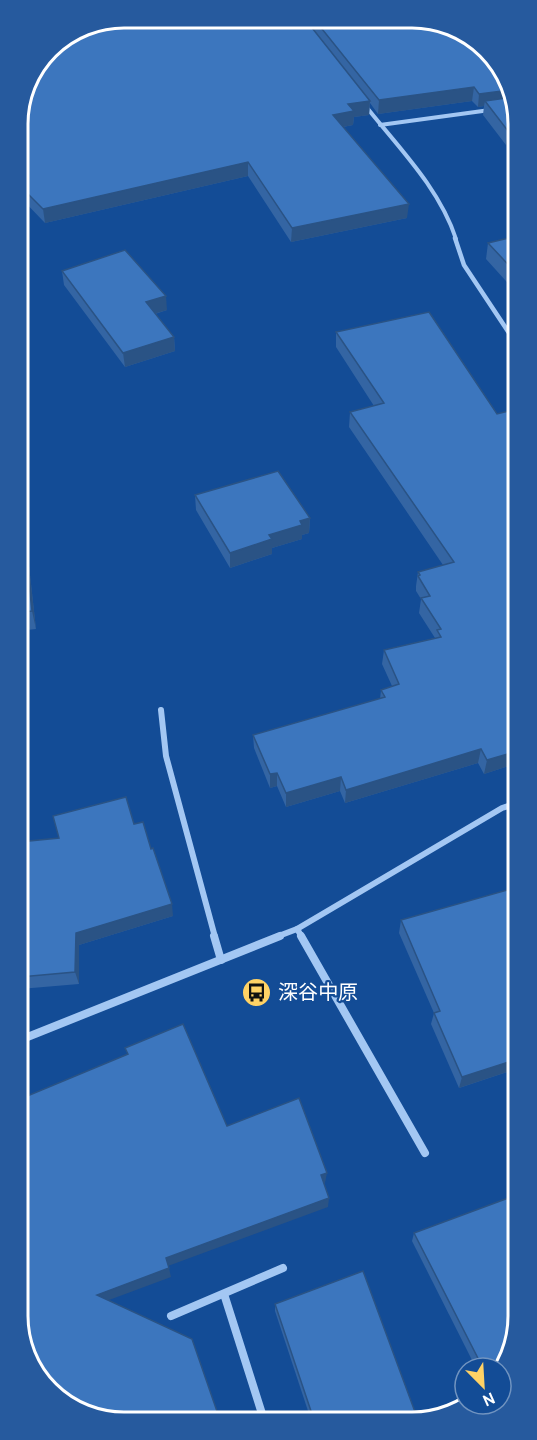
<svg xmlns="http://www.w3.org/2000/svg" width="537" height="1440" font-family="Cabin,'Noto Sans JP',sans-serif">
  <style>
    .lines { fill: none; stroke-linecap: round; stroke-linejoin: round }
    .street-far3 { stroke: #a3c7f3; stroke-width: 4 }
    .street-far2 { stroke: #a3c7f3; stroke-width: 4.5 }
    .street-far1 { stroke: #a3c7f3; stroke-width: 6 }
    .street { stroke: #a3c7f3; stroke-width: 8 }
    .wall { fill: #3465a3 }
    .shaded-wall { fill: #2a5385 }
    .building { fill: #3c76be; stroke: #2a5385; stroke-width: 1.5 }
    .labels { text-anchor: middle; stroke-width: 4.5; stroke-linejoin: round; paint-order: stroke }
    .poi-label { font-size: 20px; fill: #fff; stroke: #134c96; text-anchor: start }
    .rim { fill: none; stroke: #fff; stroke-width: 3 }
  </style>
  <rect width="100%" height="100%" fill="#134c96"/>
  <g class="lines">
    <g class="street-far3">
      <path d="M364 104C397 146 439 187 456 239"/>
      <path d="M380 125 490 110"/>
    </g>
    <path class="street-far2" d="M455 238 464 265 517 345"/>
    <g class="street-far1">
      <path d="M161 710 166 756 215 937"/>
      <path d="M297 929 302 937"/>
      <path d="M276 937 297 929 502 808 518 803"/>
    </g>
    <g class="street">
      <path d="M214 936 221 960"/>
      <path d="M301 936 425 1153"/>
      <path d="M20 1040 280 936"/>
      <path d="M224 1294 264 1420"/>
      <path d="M171 1316 283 1268"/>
    </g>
  </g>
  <g class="wall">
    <path d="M124 18 434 20 517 103 506 145 483 115 484 106 478 107 472 101 378 114 370 103 369 115 354 117 353 125 343 127 407 218 291 242 248 176 45 223 18 195V117Z"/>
    <path d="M517 236V322L507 310 510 293 516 292 486 259 488 243Z"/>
    <path d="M62 271 167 310 155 314 174 337 175 351 125 367 64 285Z"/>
    <path d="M336 332 497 414 517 409 518 763 484 774 478 763 345 803 340 791 286 807 277 786 270 788 254 748 253 735 380 699 381 690 392 686 382 664 384 650 435 638 419 613 421 599 416 591V586L418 572 443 565 349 427 350 412 374 406 336 347Z"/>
    <path d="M19 494 23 512 36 629 19 631Z"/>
    <path d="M195 495 310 518 309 533 302 535V539L272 548V554L230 568 196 510Z"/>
    <path d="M134 824 173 916 79 945V984L20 989 19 842 59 838Z"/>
    <path d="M518 887V1076L516 1069 459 1088 431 1024 434 1013 399 933 401 920Z"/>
    <path d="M414 1233 500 1368H476L412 1241Z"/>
    <path d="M275 1304 418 1420H311L275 1311Z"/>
  </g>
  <g class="shaded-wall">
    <path d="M474 87 472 101 378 114 379 100Z"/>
    <path d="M510 90 516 102 485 101 484 106 478 107 479 94Z"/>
    <path d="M370 101 369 115 354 117 353 125 332 129 333 115 348 104Z"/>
    <path d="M517 130V143L506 145 508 131Z"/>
    <path d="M248 162V176L45 223 43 209Z"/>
    <path d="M409 204 407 218 291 242 292 228Z"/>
    <path d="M166 296 167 310 147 316 146 302Z"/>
    <path d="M174 337 175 351 125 367 123 353Z"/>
    <path d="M19 494 23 512 36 629 32 611Z"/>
    <path d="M310 518 309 533 302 535V539L272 548V554L230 568V553L300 521Z"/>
    <path d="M481 749 478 763 345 803 346 790Z"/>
    <path d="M518 751V763L484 774 487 760Z"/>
    <path d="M277 773V786L270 788V774Z"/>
    <path d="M341 777 340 791 286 807V793Z"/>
    <path d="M172 904 173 916 79 945V984L75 972 76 933Z"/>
    <path d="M518 1059V1063L516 1069 459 1088 462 1077Z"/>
    <path d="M327 1173 325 1183 320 1185 321 1175Z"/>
    <path d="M329 1198 328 1207 168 1266 166 1258Z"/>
    <path d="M169 1268 171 1277 101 1303 97 1295Z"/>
  </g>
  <g class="building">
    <path d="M124 18 305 19 370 101 348 104 354 111 333 115 409 204 292 228 248 162 43 209 18 184V117L29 77 54 45Z"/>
    <path d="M314 19 434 20 488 49 510 90 479 94 474 87 379 100Z"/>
    <path d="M514 97 517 103V130L508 131 485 101Z"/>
    <path d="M517 236V274L488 243Z"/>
    <path d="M125 250 166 296 146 302 174 337 123 353 62 271Z"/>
    <path d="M517 292V302L510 293Z"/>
    <path d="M429 312 497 414 517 409 518 751 487 760 481 749 346 790 341 777 286 793 277 773 270 774 253 735 385 697 381 690 399 684 384 650 441 637 437 630 441 629 421 598 430 596 418 576 420 575 418 572 454 562 350 412 384 403 336 332Z"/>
    <path d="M278 471 310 518 300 521 302 525 269 535 272 539 230 553 195 495Z"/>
    <path d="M19 494 32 611 19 612Z"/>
    <path d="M126 797 134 824 143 822 151 849 153 848 172 904 76 933 75 972 20 977 19 842 59 838 53 816Z"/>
    <path d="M518 887V1059L462 1077 434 1013 440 1011 401 920Z"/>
    <path d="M183 1024 227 1126 299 1098 327 1173 321 1175 329 1198 166 1258 169 1268 97 1295 192 1339 220 1420H103L49 1391 20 1337V1099L128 1054 125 1048Z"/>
    <path d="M519 1194V1322L500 1368H483L414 1233Z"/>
    <path d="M363 1271 418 1420H314L275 1304Z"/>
  </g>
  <defs>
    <symbol id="bus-disc" viewBox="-11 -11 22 22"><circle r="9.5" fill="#ffd265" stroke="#134c96"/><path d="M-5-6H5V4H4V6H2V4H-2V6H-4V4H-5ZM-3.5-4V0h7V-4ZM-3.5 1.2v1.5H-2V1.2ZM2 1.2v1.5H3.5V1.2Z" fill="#111"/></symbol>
  </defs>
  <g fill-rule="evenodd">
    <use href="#bus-disc" x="240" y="976" width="33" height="33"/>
  </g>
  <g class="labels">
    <g class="poi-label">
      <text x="278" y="999">深谷中原</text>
    </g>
  </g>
  <path d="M0 0H537V1440H0ZM124 28H412A96 96 0 0 1 508 124V1316A96 96 0 0 1 412 1412H124A96 96 0 0 1 28 1316V124A96 96 0 0 1 124 28Z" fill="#265a9e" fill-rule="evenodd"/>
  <path class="rim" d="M124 28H412A96 96 0 0 1 508 124V1316A96 96 0 0 1 412 1412H124A96 96 0 0 1 28 1316V124A96 96 0 0 1 124 28Z"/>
  <g transform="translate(483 1386) rotate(156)"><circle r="28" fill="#134c96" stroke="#7194c0" stroke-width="1.5"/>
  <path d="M0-4.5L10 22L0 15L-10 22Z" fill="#ffd265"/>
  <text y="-9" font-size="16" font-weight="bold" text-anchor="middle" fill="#ffffff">N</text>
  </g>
</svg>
